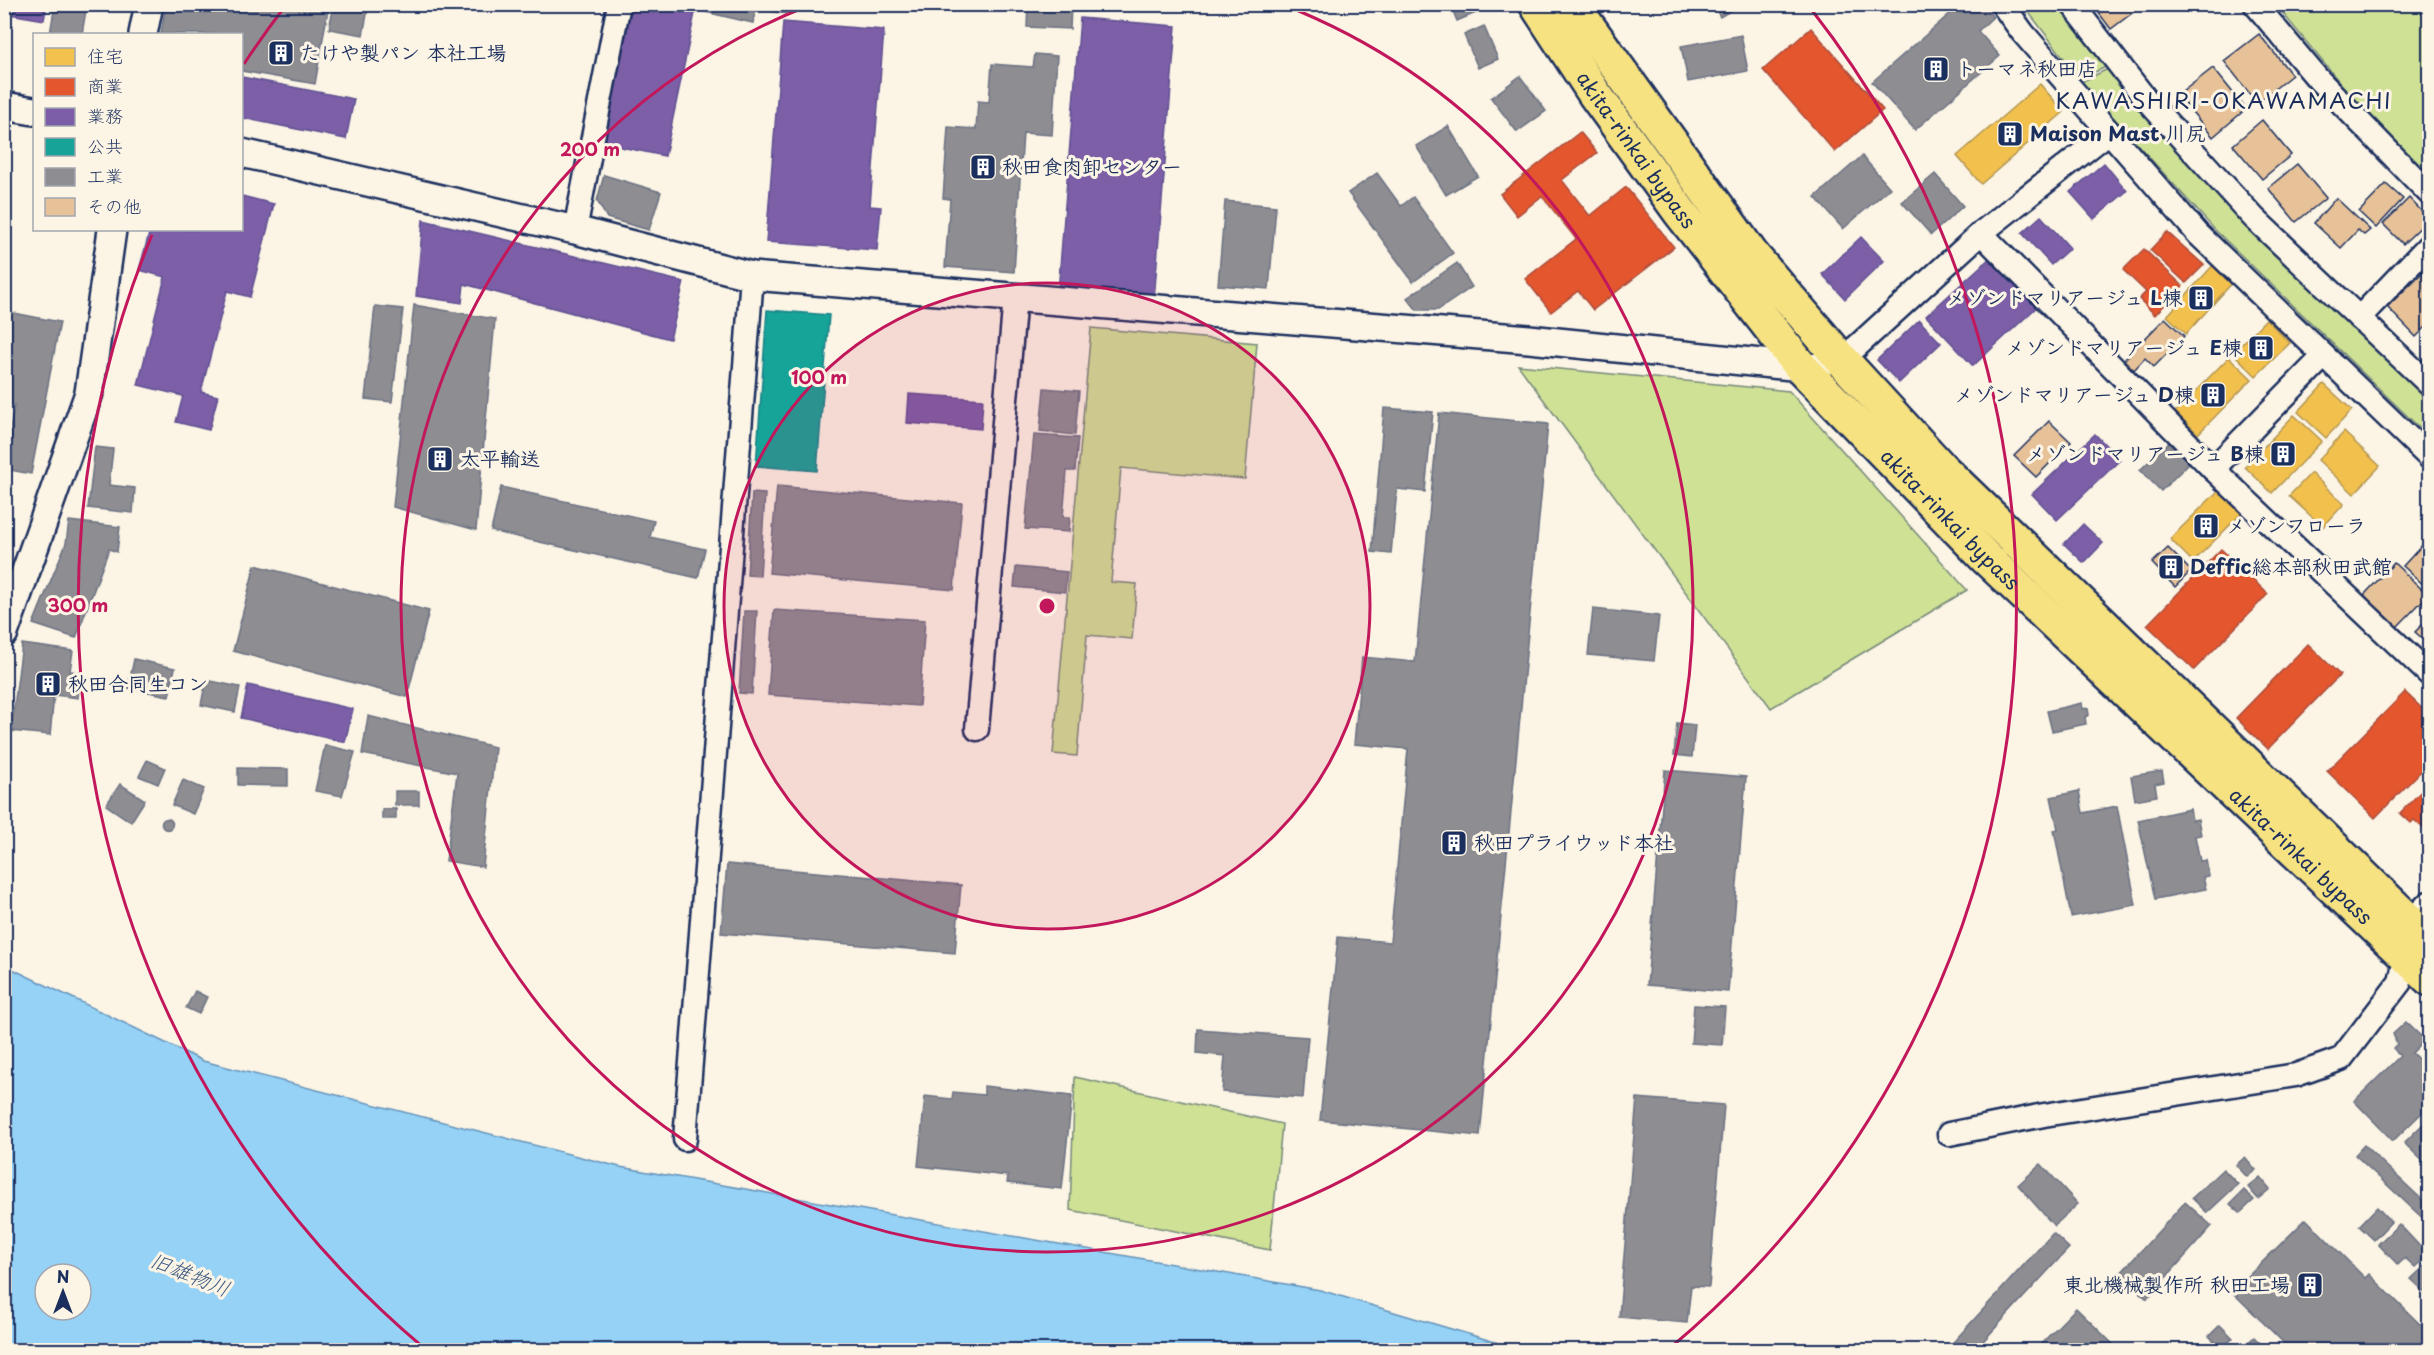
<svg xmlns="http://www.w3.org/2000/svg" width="2434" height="1355" font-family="'Playpen Sans','Klee One',sans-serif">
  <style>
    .green { fill: #cfe195; stroke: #75887a; stroke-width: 1.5 }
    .water { fill: #95d2f6; stroke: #6491b9; stroke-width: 1.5; fill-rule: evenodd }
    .homes { fill: #f2c14e; stroke: #b29553; stroke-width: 1.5 }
    .shops { fill: #e4572e; stroke: #a84b3c; stroke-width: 1.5 }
    .offices { fill: #7b5ea7; stroke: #5e5091; stroke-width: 1.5 }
    .public { fill: #17a398; stroke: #188087; stroke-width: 1.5 }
    .industry { fill: #8d8d92; stroke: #6b7182; stroke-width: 1.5 }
    .building { fill: #e7c298; stroke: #1b2f5e; stroke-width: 1.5 }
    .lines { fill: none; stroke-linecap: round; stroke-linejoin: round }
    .minor-casing { stroke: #1b2f5e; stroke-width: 27 }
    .tertiary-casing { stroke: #1b2f5e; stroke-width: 32 }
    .trunk-casing { stroke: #1b2f5e; stroke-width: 38 }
    .minor { stroke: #fcf5e5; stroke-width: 22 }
    .tertiary { stroke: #fcf5e5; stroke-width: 27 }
    .trunk { stroke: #f7e281; stroke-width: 33 }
    .ring { fill: none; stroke: #c2185b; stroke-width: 3 }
    .labels { text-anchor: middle; stroke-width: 6; stroke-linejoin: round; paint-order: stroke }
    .poi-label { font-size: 20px; font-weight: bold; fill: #1b2f5e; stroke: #fcf5e5; text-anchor: start }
    .street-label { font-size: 20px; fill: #1b2f5e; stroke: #fcf5e5 }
    .water-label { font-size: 21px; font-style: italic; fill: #3a5884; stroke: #fcf5e5 }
    .quarter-label { font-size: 22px; letter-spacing: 1.5px; fill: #1b2f5e; stroke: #fcf5e5 }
    .centre { fill: #c2185b; stroke: #fcf5e5; stroke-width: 3 }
    .ring-label { font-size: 18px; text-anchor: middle; font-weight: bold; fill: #c2185b; stroke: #fcf5e5; stroke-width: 6; stroke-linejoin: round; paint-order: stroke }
  </style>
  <rect width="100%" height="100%" fill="#fcf5e5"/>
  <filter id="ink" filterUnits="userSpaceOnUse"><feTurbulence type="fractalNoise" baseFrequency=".0167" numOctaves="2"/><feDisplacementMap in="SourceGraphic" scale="12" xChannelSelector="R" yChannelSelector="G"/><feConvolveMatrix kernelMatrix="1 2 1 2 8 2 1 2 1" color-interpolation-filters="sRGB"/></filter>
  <g filter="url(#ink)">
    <g class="green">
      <path d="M2023 5H2059L2108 66 2080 79Z"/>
      <path d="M2276 5H2429V180L2341 84Z"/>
      <path d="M2110 68 2429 389V437L2215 230 2081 82Z"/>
      <path d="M1091 328 1257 343 1245 479 1121 468 1111 582 1137 584 1132 639 1087 635 1077 756 1053 754Z"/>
      <path d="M1518 365 1789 391 1967 590 1771 708Z"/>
      <path d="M1075 1077 1282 1124 1270 1250 1070 1210Z"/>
    </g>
    <path class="water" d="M4 965 203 1061 620 1167 1320 1290 1522 1350H5ZM45 1274H81V1310H45Z"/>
    <g class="homes">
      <path d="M2040 84 2064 112 1981 184 1957 156Z"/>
      <path d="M2216 262 2235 280 2186 334 2167 316Z"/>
      <path d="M2266 319 2290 343 2256 376 2233 353Z"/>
      <path d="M2229 357 2252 379 2198 434 2175 412Z"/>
      <path d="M2324 384 2352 410 2326 438 2298 412Z"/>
      <path d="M2294 415 2322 441 2272 493 2245 467Z"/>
      <path d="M2344 432 2380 466 2354 494 2318 460Z"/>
      <path d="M2311 473 2344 504 2323 527 2289 496Z"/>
      <path d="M2219 490 2242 513 2193 562 2170 539Z"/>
    </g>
    <g class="shops">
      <path d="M1811 28 1883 110 1835 152 1763 70Z"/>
      <path d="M1580 132 1597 153 1562 180 1590 216 1626 187 1674 247 1593 310 1578 291 1551 312 1525 279 1576 239 1542 196 1517 216 1500 194Z"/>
      <path d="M2167 232 2204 265 2186 283 2150 250Z"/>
      <path d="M2144 249 2183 286 2155 315 2139 299 2146 292 2123 270Z"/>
      <path d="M2221 549 2268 594 2194 670 2147 625Z"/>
      <path d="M2308 644 2340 675 2268 749 2236 718Z"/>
      <path d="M2405 692 2430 716V762L2375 818 2327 771Z"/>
      <path d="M2430 782V834L2414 820 2411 823 2400 813Z"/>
    </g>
    <g class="offices">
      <path d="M4 4H47L44 20 4 13Z"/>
      <path d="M630 4H656L695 13 665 156 601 143Z"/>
      <path d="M1080 18 1176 26 1154 300 1058 292Z"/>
      <path d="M783 22 884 30 870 206 881 207 877 250 766 242Z"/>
      <path d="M242 77 354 99 346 139 242 118Z"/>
      <path d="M2104 163 2127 191 2094 219 2070 192Z"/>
      <path d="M242 196 274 204 250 297 227 291 201 392 218 396 209 430 176 422 183 396 138 385 165 277 139 270 150 230H242Z"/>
      <path d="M2041 216 2070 248 2051 265 2022 233Z"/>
      <path d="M423 220 684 282 670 339 464 284 462 303 416 296Z"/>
      <path d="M1861 237 1884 261 1845 299 1822 274Z"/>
      <path d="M1992 256 2038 306 1973 366 1926 316Z"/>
      <path d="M1919 320 1941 343 1899 383 1877 360Z"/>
      <path d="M909 394 983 399 981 429 907 423Z"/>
      <path d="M2095 434 2120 460 2057 520 2032 494Z"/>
      <path d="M2083 524 2103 543 2084 563 2064 544Z"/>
      <path d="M248 685 353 709 345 742 241 718Z"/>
    </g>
    <path class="public" d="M767 310 829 315 817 471 756 466Z"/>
    <g class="industry">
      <path d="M55 4H87L82 34H50Z"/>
      <path d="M166 4H329L315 84 242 71V34H161Z"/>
      <path d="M334 4H369L363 35 329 29Z"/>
      <path d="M671 4H757L753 23Z"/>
      <path d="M765 4H788L786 14 764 10Z"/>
      <path d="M1028 4 1071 5 1070 29 1027 27Z"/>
      <path d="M1450 4H1483L1485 9 1457 21Z"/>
      <path d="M1713 4H1742L1720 17Z"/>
      <path d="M1961 4H1982L1993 17 1978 31 2000 56 1915 130 1872 82Z"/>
      <path d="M1484 26 1498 59 1478 68 1464 35Z"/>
      <path d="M1741 35 1748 71 1688 82 1681 46Z"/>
      <path d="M1035 54 1057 56 1052 135 1023 133 1014 272 945 267 950 199 943 198 948 127 976 129 978 101 989 102 992 64 1033 67Z"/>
      <path d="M1520 76 1546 111 1517 132 1491 98Z"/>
      <path d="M1448 126 1478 176 1446 195 1416 146Z"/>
      <path d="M1862 156 1890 188 1843 229 1815 197Z"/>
      <path d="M1377 173 1401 206 1413 197 1453 253 1413 282 1348 193Z"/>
      <path d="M1935 174 1963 206 1931 235 1902 202Z"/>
      <path d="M604 175 661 192 649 230 607 218 597 201Z"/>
      <path d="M1225 201 1276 206 1269 289 1218 285Z"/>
      <path d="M1457 263 1472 287 1438 310H1417L1407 298Z"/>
      <path d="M414 305 495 319 476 530 393 507Z"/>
      <path d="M375 306 403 309 392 402 365 399Z"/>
      <path d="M4 311 60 322 31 474 4 469 14 405 4 403Z"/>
      <path d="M1044 388 1079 391 1075 435 1040 431Z"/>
      <path d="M1384 408 1433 412 1425 492 1397 489 1391 554 1372 552Z"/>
      <path d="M1439 413 1548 424 1480 1136 1320 1120 1338 937 1390 942 1408 749 1354 744 1362 657 1415 662Z"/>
      <path d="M1034 435 1078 438 1075 471H1067L1063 517H1070L1069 532 1025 529Z"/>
      <path d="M2169 442 2189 463 2161 491 2140 470Z"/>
      <path d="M95 447 113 449 109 485 135 488 133 513 88 508Z"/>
      <path d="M777 486 962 503 954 590 769 573Z"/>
      <path d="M501 487 654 521 650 537 705 549 698 578 491 531Z"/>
      <path d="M752 493 765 494 760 576 747 575Z"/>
      <path d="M69 521 120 527 117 552 109 549 76 638 33 624 66 543Z"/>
      <path d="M255 565 429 611 407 697 233 651Z"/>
      <path d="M1016 567 1067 572 1065 592 1014 587Z"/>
      <path d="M1593 609 1659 616 1654 661 1588 655Z"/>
      <path d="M774 610 925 620 919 706 768 695Z"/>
      <path d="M744 611H757L752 694 739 693Z"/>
      <path d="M22 644 73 651 70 671 81 672 78 698 54 695 50 735 11 731Z"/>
      <path d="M134 659 175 668 169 696 128 688Z"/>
      <path d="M206 680 240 687 235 712 201 705Z"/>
      <path d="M2082 703 2083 709 2088 708 2089 715 2085 717 2086 724 2052 731 2047 711Z"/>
      <path d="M368 716 495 747 483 867 446 861 457 773 362 754Z"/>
      <path d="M1677 723 1695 725 1692 757 1674 755Z"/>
      <path d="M325 745 355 752 342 796 315 791Z"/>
      <path d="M147 760 165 768 158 784 139 776Z"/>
      <path d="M238 768 288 769V786L238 785Z"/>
      <path d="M1665 770 1746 777 1728 992 1647 985Z"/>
      <path d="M2162 771 2164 782 2155 784 2157 796 2135 800 2131 776Z"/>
      <path d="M183 780 204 789 193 814 172 805Z"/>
      <path d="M120 784 145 800 131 822 106 805Z"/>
      <rect x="395" y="791" width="24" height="14"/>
      <path d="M2079 791 2083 813 2117 806 2136 905 2071 917 2054 830 2058 829 2051 797Z"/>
      <rect x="382" y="809" width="14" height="10"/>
      <path d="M2190 809 2192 820 2198 819 2201 835 2195 836 2200 861 2206 860 2209 876 2203 877 2206 889 2155 899 2138 820Z"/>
      <circle cx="167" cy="824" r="5.5"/>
      <path d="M727 864 961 885 955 953 721 933Z"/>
      <path d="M195 991 207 997 199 1014 186 1008Z"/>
      <path d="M1694 1005 1725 1007 1722 1045 1691 1043Z"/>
      <path d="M2406 1022 2425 1040 2412 1053 2430 1070V1105L2393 1141 2354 1101 2400 1056 2393 1048 2397 1044 2393 1034Z"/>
      <path d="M1198 1029 1308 1037 1303 1098 1222 1092 1225 1056 1197 1053Z"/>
      <path d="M984 1086 1072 1096 1062 1189 1007 1183 1008 1176 918 1166 925 1096 952 1099 953 1092 984 1095Z"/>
      <path d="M1637 1098 1724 1105 1709 1287 1691 1286 1687 1323 1619 1317Z"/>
      <path d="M2430 1117V1168L2404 1143Z"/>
      <path d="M2364 1145 2430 1207V1225L2355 1155Z"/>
      <path d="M2245 1157 2256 1170 2247 1177 2236 1165Z"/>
      <path d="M2041 1164 2078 1204 2054 1226 2018 1185Z"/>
      <path d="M2223 1169 2238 1184 2207 1213 2192 1198Z"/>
      <path d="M2260 1177 2270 1189 2258 1199 2248 1187Z"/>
      <path d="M2244 1190 2254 1200 2240 1213 2230 1204Z"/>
      <path d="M2185 1202 2212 1226 2147 1299 2119 1275Z"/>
      <path d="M2377 1207 2391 1222 2374 1240 2359 1226Z"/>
      <path d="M2306 1219 2365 1278 2369 1274 2430 1334V1350H2291L2232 1292Z"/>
      <path d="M2399 1224 2428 1255 2415 1267 2405 1258 2398 1265 2378 1244Z"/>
      <path d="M2053 1233 2069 1248 1975 1350H1946Z"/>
      <path d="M2430 1261V1297L2411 1279Z"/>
      <path d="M2076 1308 2119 1350H2035Z"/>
      <path d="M2220 1325 2233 1338 2222 1349 2209 1336Z"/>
      <path d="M2254 1337 2267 1350H2240Z"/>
    </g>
    <g class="building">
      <path d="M2108 4H2132L2136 10 2111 29 2098 12Z"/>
      <path d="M2259 34 2292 75 2257 103 2224 61Z"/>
      <path d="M2213 68 2246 109 2213 137 2178 95Z"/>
      <path d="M2262 120 2291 155 2262 179 2233 145Z"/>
      <path d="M2297 164 2326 198 2296 222 2268 188Z"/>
      <path d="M2386 184 2403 199 2376 228 2359 212Z"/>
      <path d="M2336 198 2370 230 2364 235 2358 230 2341 248 2314 223Z"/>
      <path d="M2409 198 2429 219 2403 244 2383 224Z"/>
      <path d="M2423 272 2430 279V323L2416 337 2387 307Z"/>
      <path d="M2165 318 2184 336 2154 367 2145 358 2134 370 2124 360Z"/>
      <path d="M2049 421 2071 442 2036 477 2014 456Z"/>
      <path d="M2425 542 2430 546V585L2427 588 2403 566Z"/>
      <path d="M2168 548 2191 571 2175 587 2152 563Z"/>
      <path d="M2394 563 2428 595 2397 627 2364 595Z"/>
      <path d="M2430 617V645L2415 632Z"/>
    </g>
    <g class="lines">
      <defs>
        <g id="minor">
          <path d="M2002 4 2023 33 2198 234 2430 458"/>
          <path d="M2072 4 2145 98 2254 218 2430 385"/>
          <path d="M2255 4 2318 79 2430 194"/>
          <path d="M575 230 619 4"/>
          <path d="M1981 233 2213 469 2430 675"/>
          <path d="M2359 318 2430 244"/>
          <path d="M1801 367 1842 360 1981 233 2109 132"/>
          <path d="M2213 469 2324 356"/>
          <path d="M977 729 1015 297"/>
          <path d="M1949 1134 2044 1115 2296 1075 2341 1059 2400 982 2406 956"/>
          <path d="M685 1139 752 276"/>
        </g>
        <g id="tertiary">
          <path d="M143 34 149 4"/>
          <path d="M4 106 34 111"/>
          <path d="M242 153 575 230 752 276 1529 339 1801 367"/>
          <path d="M4 633 89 393 112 230"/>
          <path d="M2408 943 2412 924 2430 905"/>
        </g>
        <g id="trunk">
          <path id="s1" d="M1536 4 1594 93 1680 212 1801 367 1986 558 2430 979"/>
          <path d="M1572 4 1752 255 1842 360 1941 468 2430 941"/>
        </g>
      </defs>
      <use href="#minor" class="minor-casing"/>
      <use href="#tertiary" class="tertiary-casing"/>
      <use href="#trunk" class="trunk-casing"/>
      <use href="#minor" class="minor"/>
      <use href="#tertiary" class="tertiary"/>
      <use href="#trunk" class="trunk"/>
    </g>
  </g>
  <circle cx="1047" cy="606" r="323" fill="#c2185b" fill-opacity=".12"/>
  <g class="ring">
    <circle cx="1047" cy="606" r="323"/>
    <path d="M1284 5A646 646 0 1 1 810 5"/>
    <path d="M424 1348A969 969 0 0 1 152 235M244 64A969 969 0 0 1 283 9M1811 9A969 969 0 0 1 1670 1348"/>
  </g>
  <defs>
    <symbol id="building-square" viewBox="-11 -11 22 22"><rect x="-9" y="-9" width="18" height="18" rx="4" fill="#1b2f5e" stroke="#fcf5e5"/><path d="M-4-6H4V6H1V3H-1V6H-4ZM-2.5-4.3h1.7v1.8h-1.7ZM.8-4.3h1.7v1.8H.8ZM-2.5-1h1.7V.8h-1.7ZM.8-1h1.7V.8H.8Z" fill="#fff"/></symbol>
  </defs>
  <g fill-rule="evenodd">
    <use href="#building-square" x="266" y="38" width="30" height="30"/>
    <use href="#building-square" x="1921" y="54" width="30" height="30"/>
    <use href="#building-square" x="1995" y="119" width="30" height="30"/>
    <use href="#building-square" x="968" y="152" width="30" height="30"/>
    <use href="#building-square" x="2186" y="283" width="30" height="30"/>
    <use href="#building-square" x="2246" y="333" width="30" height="30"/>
    <use href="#building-square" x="2198" y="380" width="30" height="30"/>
    <use href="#building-square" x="2268" y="439" width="30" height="30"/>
    <use href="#building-square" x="425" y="444" width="30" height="30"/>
    <use href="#building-square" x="2191" y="511" width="30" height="30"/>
    <use href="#building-square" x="2156" y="552" width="30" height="30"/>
    <use href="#building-square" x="33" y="669" width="30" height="30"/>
    <use href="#building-square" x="1439" y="828" width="30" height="30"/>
    <use href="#building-square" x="2295" y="1270" width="30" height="30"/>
  </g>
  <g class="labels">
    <g class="poi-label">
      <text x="300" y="60">たけや製パン 本社工場</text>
      <text x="1956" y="76">トーマネ秋田店</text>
      <text x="2030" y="141">Maison Mast 川尻</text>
      <text x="1002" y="174">秋田食肉卸センター</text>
      <text x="2182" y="305" text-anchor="end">メゾンドマリアージュ L棟</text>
      <text x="2242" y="355" text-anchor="end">メゾンドマリアージュ E棟</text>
      <text x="2194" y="402" text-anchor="end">メゾンドマリアージュ D棟</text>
      <text x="2264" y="461" text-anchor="end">メゾンドマリアージュ B棟</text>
      <text x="460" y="466">太平輸送</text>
      <text x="2226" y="533">メゾンフローラ</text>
      <text x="2190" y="574">Deffic総本部秋田武館</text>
      <text x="68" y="691">秋田合同生コン</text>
      <text x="1474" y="850">秋田プライウッド本社</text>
      <text x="2290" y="1292" text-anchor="end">東北機械製作所 秋田工場</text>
    </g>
    <g class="street-label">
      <text dy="7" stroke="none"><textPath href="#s1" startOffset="177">akita-rinkai bypass</textPath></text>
      <text dy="7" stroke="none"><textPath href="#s1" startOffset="663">akita-rinkai bypass</textPath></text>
      <text dy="7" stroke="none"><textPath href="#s1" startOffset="1149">akita-rinkai bypass</textPath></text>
    </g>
    <g class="water-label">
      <text transform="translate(190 1275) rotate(22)" y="7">旧雄物川</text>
    </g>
    <g class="quarter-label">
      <text x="2224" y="109">KAWASHIRI-OKAWAMACHI</text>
    </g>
  </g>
  <circle cx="1047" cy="606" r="9" class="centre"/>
  <g class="ring-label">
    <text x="590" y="156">200 m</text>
    <text x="819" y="384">100 m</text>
    <text x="78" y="612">300 m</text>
  </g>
  <rect width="2434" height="1355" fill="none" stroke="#fcf5e5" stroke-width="24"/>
  <rect x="12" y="12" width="2410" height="1331" fill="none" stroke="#1b2f5e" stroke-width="2" filter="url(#ink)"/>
  <rect x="33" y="33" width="210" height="198" fill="#fcf5e5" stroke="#a2a6af" stroke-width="1.5"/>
  <rect x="45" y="48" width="30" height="18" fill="#f2c14e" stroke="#a2a6af" stroke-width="1.5"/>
  <text x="87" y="63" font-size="18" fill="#1b2f5e">住宅</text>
  <rect x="45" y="78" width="30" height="18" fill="#e4572e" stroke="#a2a6af" stroke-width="1.5"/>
  <text x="87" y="93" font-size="18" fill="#1b2f5e">商業</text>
  <rect x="45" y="108" width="30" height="18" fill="#7b5ea7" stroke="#a2a6af" stroke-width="1.5"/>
  <text x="87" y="123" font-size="18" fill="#1b2f5e">業務</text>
  <rect x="45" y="138" width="30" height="18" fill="#17a398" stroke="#a2a6af" stroke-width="1.5"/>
  <text x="87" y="153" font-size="18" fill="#1b2f5e">公共</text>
  <rect x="45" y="168" width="30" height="18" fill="#8d8d92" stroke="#a2a6af" stroke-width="1.5"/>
  <text x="87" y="183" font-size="18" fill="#1b2f5e">工業</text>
  <rect x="45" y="198" width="30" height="18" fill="#e7c298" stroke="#a2a6af" stroke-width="1.5"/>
  <text x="87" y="213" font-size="18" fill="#1b2f5e">その他</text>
  <g transform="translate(63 1292)"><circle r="28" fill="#fcf5e5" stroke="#a2a6af" stroke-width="1.5"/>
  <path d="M0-4.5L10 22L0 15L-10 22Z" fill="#1b2f5e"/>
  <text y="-9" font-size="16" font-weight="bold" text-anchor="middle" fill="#1b2f5e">N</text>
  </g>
</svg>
